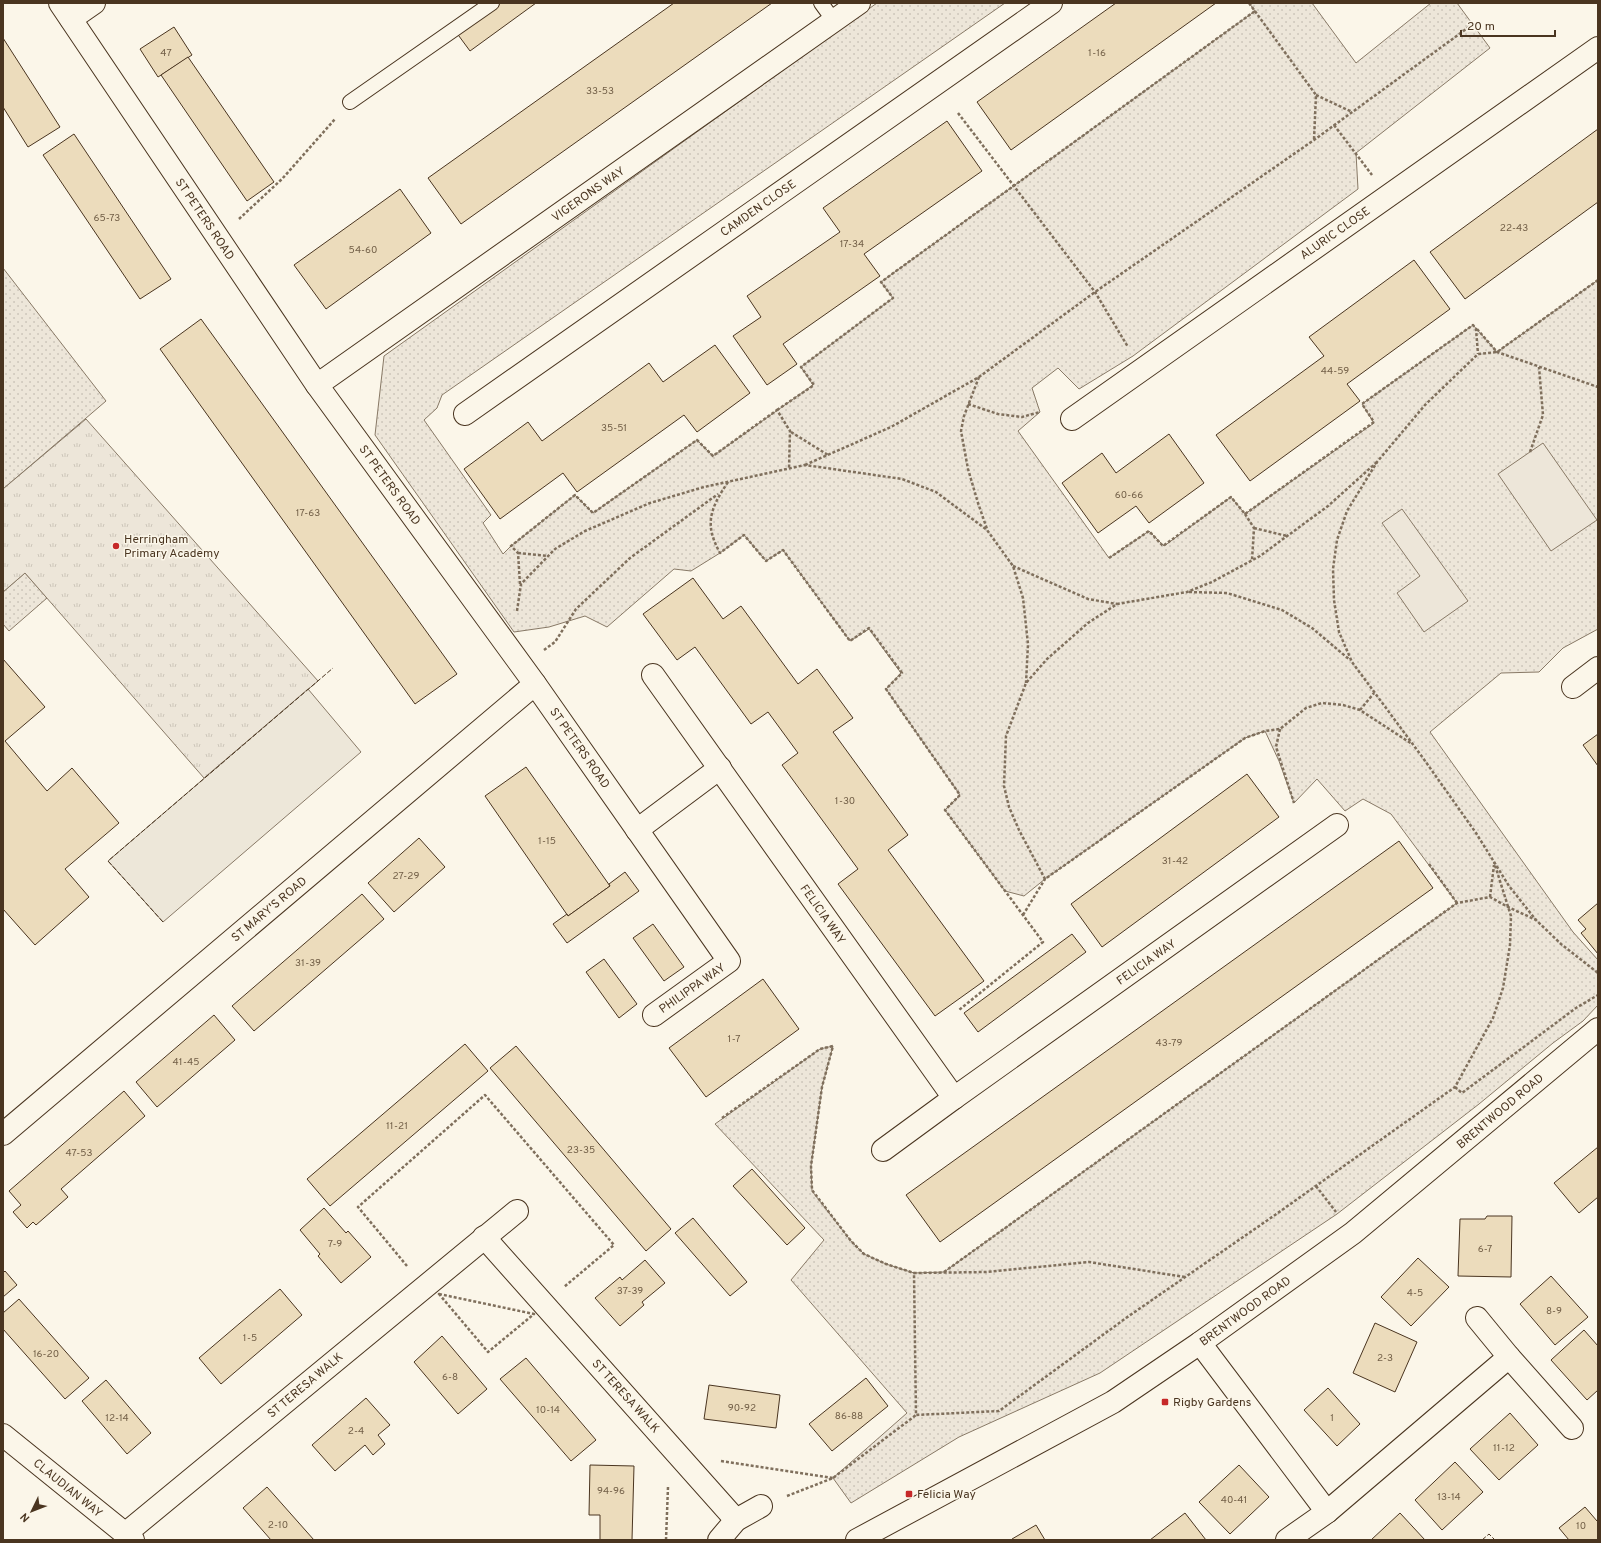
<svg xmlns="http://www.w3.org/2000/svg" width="1601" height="1543" font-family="Overpass,sans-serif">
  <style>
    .grass { fill: url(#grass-dots); stroke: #887966 }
    .park { fill: url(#park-tufts); stroke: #887966 }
    .garden { fill: #ede6d9; stroke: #887966 }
    .parking { fill: #ede7d9; stroke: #887966 }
    .building { fill: #ecdcbc; stroke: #4a3520 }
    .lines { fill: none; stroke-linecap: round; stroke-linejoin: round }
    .service-casing { stroke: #4a3520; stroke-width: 16 }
    .minor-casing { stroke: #4a3520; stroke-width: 24 }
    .tertiary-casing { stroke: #4a3520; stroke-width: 24 }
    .path { stroke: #7f6f5c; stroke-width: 2.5; stroke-dasharray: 3 2; stroke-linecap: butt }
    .service { stroke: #fbf6e9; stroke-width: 14 }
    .minor { stroke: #fbf6e9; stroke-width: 22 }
    .tertiary { stroke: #fbf6e9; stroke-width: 22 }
    .fence { stroke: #4a3520; stroke-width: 1; stroke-dasharray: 5 2; stroke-linecap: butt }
    .poi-dot { fill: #c62828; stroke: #fbf6e9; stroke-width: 1.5 }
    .labels { text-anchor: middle; stroke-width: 3; stroke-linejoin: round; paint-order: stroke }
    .number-label { font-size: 10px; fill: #725f47 }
    .street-label { font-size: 12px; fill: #4a3520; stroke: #fbf6e9 }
    .poi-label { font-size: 12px; fill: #4a3520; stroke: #fbf6e9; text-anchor: start }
  </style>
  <defs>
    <pattern id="grass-dots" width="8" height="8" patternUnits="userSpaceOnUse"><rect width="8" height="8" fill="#ede6d9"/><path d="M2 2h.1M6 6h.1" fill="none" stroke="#cdc6ba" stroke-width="1.8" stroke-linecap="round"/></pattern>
    <pattern id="park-tufts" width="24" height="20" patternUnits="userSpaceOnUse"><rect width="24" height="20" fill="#ede6d9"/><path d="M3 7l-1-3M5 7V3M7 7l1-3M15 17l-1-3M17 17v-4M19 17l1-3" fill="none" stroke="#cdc6ba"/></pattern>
  </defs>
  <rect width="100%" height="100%" fill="#fbf6e9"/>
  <g class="grass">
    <path d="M877 3H1005L442 395 437 408 424 420 491 515 483 523 503 554 511 546 575 495 593 513 697 440 713 456 813 385 801 367 893 298 881 282 1255 11 1249 3H1312L1356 63 1431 3H1457L1490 48 1356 153 1358 189 1133 356 1079 389 1058 368 1032 388 1040 412 1018 431 1109 558 1149 531 1164 546 1231 497 1245 514 1374 423 1362 404 1473 325 1497 352 1598 280V629L1563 648 1539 672 1501 673 1430 732 1573 932 1598 960V1005L1583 1021 1553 1043 1479 1104 1337 1214 1100 1373 959 1437 851 1503 833 1478 907 1413 791 1280 824 1240 715 1124 820 1049 833 1046 822 1087 811 1166 812 1191 851 1241 864 1254 886 1264 914 1273 944 1272 1457 903 1391 814 1363 799 1345 811 1317 779 1294 803 1279 761 1265 731 1245 738 1045 879 1024 896 1005 891 945 810 960 795 886 689 901 673 869 629 850 641 783 550 766 561 744 535 720 553 691 571 674 569 607 627 585 616 549 627 514 632 375 435 384 356Z"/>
    <path d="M3 268 106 401 3 489Z"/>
    <path d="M25 573 47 598 9 631 3 624V592Z"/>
  </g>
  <path class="park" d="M86 419 318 681 204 778 25 573 3 592V489Z"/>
  <g class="garden">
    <path d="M1543 443 1597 520 1551 551 1498 474Z"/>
    <path d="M1402 509 1468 601 1424 632 1397 593 1420 576 1382 523Z"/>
  </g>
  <path class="parking" d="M308 689 361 752 163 922 108 861Z"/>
  <g class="building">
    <path d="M497 3H536L470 51 456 32Z"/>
    <path d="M674 3H772L461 224 428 178Z"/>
    <path d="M1116 3H1216L1011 150 977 102Z"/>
    <path d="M174 27 192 55 158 77 140 49Z"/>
    <path d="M3 38 60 127 28 147 3 107Z"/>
    <path d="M188 57 274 182 247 201 161 75Z"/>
    <path d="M947 121 982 171 864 254 880 276 783 344 797 364 767 385 733 336 761 317 747 296 840 232 823 208Z"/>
    <path d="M1598 129V202L1465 299 1430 252Z"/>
    <path d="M74 134 171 279 140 299 43 155Z"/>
    <path d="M400 189 431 233 326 309 294 265Z"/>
    <path d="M1414 260 1450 309 1347 384 1360 401 1250 481 1216 435 1324 356 1309 337Z"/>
    <path d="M201 319 457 674 415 704 160 349Z"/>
    <path d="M715 345 750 393 697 432 684 415 577 492 563 473 500 519 464 469 528 422 542 441 649 363 663 382Z"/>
    <path d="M1169 434 1204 483 1149 523 1136 506 1098 533 1062 483 1102 453 1116 473Z"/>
    <path d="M693 578 723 619 741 606 798 684 817 669 853 718 833 732 908 835 888 850 984 981 935 1016 838 884 858 869 782 765 798 753 768 712 751 724 695 647 677 660 643 614Z"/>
    <path d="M3 659 45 707 5 741 47 791 72 768 119 823 65 869 89 897 35 945 3 909Z"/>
    <path d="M1598 734V766L1583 745Z"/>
    <path d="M526 767 610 886 568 916 485 796Z"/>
    <path d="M1247 774 1279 817 1102 947 1071 904Z"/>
    <path d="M419 838 445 867 394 912 368 883Z"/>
    <path d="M1399 841 1433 888 940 1242 906 1195Z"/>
    <path d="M625 872 639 891 567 943 553 924 567 914 568 916 610 886 609 884Z"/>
    <path d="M362 894 384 919 254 1031 232 1006Z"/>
    <path d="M1598 903V954L1581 933 1586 929 1578 920Z"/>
    <path d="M653 924 684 967 664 981 633 938Z"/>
    <path d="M1072 934 1086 952 978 1032 964 1013Z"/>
    <path d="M604 959 637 1004 619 1018 586 972Z"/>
    <path d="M763 979 799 1029 706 1097 669 1048Z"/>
    <path d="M214 1015 235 1040 157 1107 136 1082Z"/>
    <path d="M465 1044 488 1071 330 1206 307 1179Z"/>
    <path d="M516 1046 671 1229 646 1251 490 1068Z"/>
    <path d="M124 1091 145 1116 61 1189 68 1197 36 1225 33 1222 27 1228 13 1212 21 1205 9 1191Z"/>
    <path d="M1598 1147V1197L1579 1213 1554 1183Z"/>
    <path d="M752 1169 805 1228 787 1245 733 1186Z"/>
    <path d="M324 1208 346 1233 348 1231 371 1257 341 1283 318 1256 320 1254 300 1230Z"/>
    <path d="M1487 1216H1512L1511 1277 1458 1276 1460 1219H1485Z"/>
    <path d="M693 1218 747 1282 730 1296 675 1233Z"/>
    <path d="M1418 1258 1449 1287 1411 1326 1381 1297Z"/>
    <path d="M645 1260 665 1283 642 1302 644 1305 620 1326 595 1298 620 1277 622 1280Z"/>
    <path d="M5 1271 17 1285 3 1297V1273Z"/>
    <path d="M1551 1276 1588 1317 1555 1345 1520 1304Z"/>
    <path d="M280 1289 302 1315 221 1384 199 1358Z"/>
    <path d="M19 1299 89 1378 65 1399 3 1329V1313Z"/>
    <path d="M1375 1323 1417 1342 1395 1392 1353 1373Z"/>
    <path d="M1584 1330 1598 1346V1390L1587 1400 1551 1360Z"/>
    <path d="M442 1336 487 1389 458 1414 414 1362Z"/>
    <path d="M526 1358 596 1440 571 1461 500 1379Z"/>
    <path d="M866 1378 888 1406 832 1451 809 1424Z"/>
    <path d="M106 1380 151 1433 127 1454 82 1401Z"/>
    <path d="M709 1385 780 1395 776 1428 704 1419Z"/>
    <path d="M1328 1388 1360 1424 1337 1446 1304 1410Z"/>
    <path d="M366 1398 390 1425 378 1435 385 1444 373 1455 365 1445 335 1471 312 1445Z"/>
    <path d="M1510 1413 1538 1445 1499 1480 1470 1449Z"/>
    <path d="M1455 1462 1483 1492 1442 1530 1415 1500Z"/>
    <path d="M590 1465 634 1466 632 1540H600V1515H589Z"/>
    <path d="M1239 1465 1269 1497 1230 1534 1199 1502Z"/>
    <path d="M267 1487 314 1540H271L243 1508Z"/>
    <path d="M1585 1507 1597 1521 1598 1519V1540H1569L1559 1528Z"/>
    <path d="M1185 1513 1206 1540H1150Z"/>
    <path d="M1400 1513 1425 1540H1371Z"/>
    <path d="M1036 1525 1045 1540H1013L1012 1539Z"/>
  </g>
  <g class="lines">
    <defs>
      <g id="service">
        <path d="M821 3 834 21"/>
        <path d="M350 102 492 3"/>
      </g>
      <g id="minor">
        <path d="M60 3 317 385 535 684 729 961 654 1015"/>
        <path d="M71 19 94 3"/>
        <path d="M317 385 859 3"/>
        <path d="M465 414 1051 3"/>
        <path d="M1072 419 1598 48"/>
        <path d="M653 675 954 1098 1337 825"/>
        <path d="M1573 687 1598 668"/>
        <path d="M637 830 720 768"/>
        <path d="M3 1134 535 684"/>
        <path d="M883 1150 954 1098"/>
        <path d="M484 1237 736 1520"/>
        <path d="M1477 1318 1509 1357 1572 1428"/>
        <path d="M1200 1343 1327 1512"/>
        <path d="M3 1435 133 1540"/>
        <path d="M125 1534 517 1211"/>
        <path d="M719 1540 736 1520 761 1506"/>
        <path d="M1287 1540 1327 1512 1509 1357"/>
      </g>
      <path id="tertiary" d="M857 1540 1113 1402 1200 1343 1353 1233 1598 1029"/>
    </defs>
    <use href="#service" class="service-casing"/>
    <use href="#minor" class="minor-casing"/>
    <use href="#tertiary" class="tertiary-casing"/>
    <g class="path">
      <path d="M1249 3 1316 95 1314 140"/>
      <path d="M1316 95 1352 112"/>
      <path d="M958 113 1095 292 1128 347"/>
      <path d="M1334 125 1372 175"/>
      <path d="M239 219 282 179 335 119"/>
      <path d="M1598 280 1497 352 1478 354 1425 405 1377 462 1347 511 1337 540 1333 569 1334 600 1339 632 1352 662 1423 758 1476 833 1509 886 1536 920 1561 944 1598 973"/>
      <path d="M1477 329 1497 352 1598 387"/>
      <path d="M979 377 964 416 961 431 968 469 978 503 987 529"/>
      <path d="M968 404 998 414 1022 417 1040 412"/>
      <path d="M777 410 814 385 801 367 893 298 881 282 1255 11"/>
      <path d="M791 432 828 455"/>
      <path d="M1530 452 1543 415 1539 367"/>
      <path d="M1377 462 1328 506 1260 556 1212 582 1187 592 1117 604 1088 623 1047 659 1026 683 1006 736 1004 786 1009 807 1019 830 1045 879 1245 738 1265 731 1280 729 1306 708 1322 703 1343 705 1360 710 1412 744"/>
      <path d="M805 465 891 427 979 377 1095 292 1314 140 1473 24"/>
      <path d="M728 482C710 509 704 524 720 553L744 535 766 561 783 550 850 641 869 628 902 673 886 689 960 795 945 810 1043 942 959 1010"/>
      <path d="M1245 514 1254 528 1252 560"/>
      <path d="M1254 528 1287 536"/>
      <path d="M518 553 548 556"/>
      <path d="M1109 558 1149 531 1163 546 1231 497 1245 514 1374 422 1362 404 1473 325 1476 329 1478 354"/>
      <path d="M1013 566 1088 599 1117 604"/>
      <path d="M520 584 518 553 511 546 575 495 593 513 697 440 713 456 777 410 790 431 789 469"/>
      <path d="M1189 592 1227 593 1282 610 1312 628 1350 660"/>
      <path d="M517 611 521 584 555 549 585 531 650 503 704 487 805 465 902 479 936 492 987 530 1013 566 1023 598 1028 644 1026 683"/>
      <path d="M544 650 555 642 576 609 630 558 718 494"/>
      <path d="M1360 710 1374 693"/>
      <path d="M1280 729 1276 747 1294 803"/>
      <path d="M1429 864 1457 903"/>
      <path d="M1490 897 1494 865"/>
      <path d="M1023 915 1045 879"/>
      <path d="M1455 1087 1462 1093 1576 1008 1598 995"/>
      <path d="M722 1118 820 1049 833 1046 822 1087 811 1166 812 1190 851 1241 864 1254 886 1264 914 1273"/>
      <path d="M1316 1186 1336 1212"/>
      <path d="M407 1266 358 1207 485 1095 614 1245 564 1287"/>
      <path d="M944 1272 1457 903 1490 897 1508 907 1536 920"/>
      <path d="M1185 1277 1089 1262 986 1272 914 1273 916 1415 999 1411 1126 1318 1275 1215 1455 1087 1493 1018 1503 988 1510 945 1511 916 1494 862"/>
      <path d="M439 1294 534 1314 488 1352Z"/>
      <path d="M721 1461 833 1478"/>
      <path d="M787 1496 833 1478 916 1415"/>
      <path d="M666 1540 668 1487"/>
    </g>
    <use href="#service" class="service"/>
    <use href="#minor" class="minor"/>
    <use href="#tertiary" class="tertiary"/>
    <g class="fence">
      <path d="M163 922 108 861 333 668"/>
      <path d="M1482 1540 1489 1534 1495 1540"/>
    </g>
  </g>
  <g class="poi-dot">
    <circle cx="116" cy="546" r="4"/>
    <rect x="1161" y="1398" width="8" height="8" rx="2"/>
    <rect x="905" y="1490" width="8" height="8" rx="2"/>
  </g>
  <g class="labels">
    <g class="number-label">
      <text x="166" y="56">47</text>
      <text x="1097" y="56">1-16</text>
      <text x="600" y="94">33-53</text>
      <text x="107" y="221">65-73</text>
      <text x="1514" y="231">22-43</text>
      <text x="852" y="247">17-34</text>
      <text x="363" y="253">54-60</text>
      <text x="1335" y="374">44-59</text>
      <text x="614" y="431">35-51</text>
      <text x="1129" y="498">60-66</text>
      <text x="308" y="516">17-63</text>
      <text x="845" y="804">1-30</text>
      <text x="547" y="844">1-15</text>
      <text x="1175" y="864">31-42</text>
      <text x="406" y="879">27-29</text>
      <text x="308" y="966">31-39</text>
      <text x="734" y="1042">1-7</text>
      <text x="1169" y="1046">43-79</text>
      <text x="186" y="1065">41-45</text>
      <text x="397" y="1129">11-21</text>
      <text x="581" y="1153">23-35</text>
      <text x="79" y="1156">47-53</text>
      <text x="335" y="1247">7-9</text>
      <text x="1485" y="1252">6-7</text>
      <text x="630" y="1294">37-39</text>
      <text x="1415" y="1296">4-5</text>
      <text x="1554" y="1314">8-9</text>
      <text x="250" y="1341">1-5</text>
      <text x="46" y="1357">16-20</text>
      <text x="1385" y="1361">2-3</text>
      <text x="450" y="1380">6-8</text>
      <text x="742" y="1411">90-92</text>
      <text x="548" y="1413">10-14</text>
      <text x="849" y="1419">86-88</text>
      <text x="117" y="1421">12-14</text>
      <text x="1332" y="1421">1</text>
      <text x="356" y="1434">2-4</text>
      <text x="1504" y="1451">11-12</text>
      <text x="611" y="1494">94-96</text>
      <text x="1449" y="1500">13-14</text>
      <text x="1234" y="1503">40-41</text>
      <text x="278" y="1528">2-10</text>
      <text x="1581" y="1529">10</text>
    </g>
    <g class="street-label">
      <text transform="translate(588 194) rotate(-35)" y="4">VIGERONS WAY</text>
      <text transform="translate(758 208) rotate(-35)" y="4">CAMDEN CLOSE</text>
      <text transform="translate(205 219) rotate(56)" y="4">ST PETERS ROAD</text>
      <text transform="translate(1335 233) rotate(-35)" y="4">ALURIC CLOSE</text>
      <text transform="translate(390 485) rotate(54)" y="4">ST PETERS ROAD</text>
      <text transform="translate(580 748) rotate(55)" y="4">ST PETERS ROAD</text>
      <text transform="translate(269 909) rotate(-40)" y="4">ST MARY'S ROAD</text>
      <text transform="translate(823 914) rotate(55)" y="4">FELICIA WAY</text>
      <text transform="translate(1146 962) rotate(-35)" y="4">FELICIA WAY</text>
      <text transform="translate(692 988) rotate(-35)" y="4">PHILIPPA WAY</text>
      <text transform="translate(1500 1111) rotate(-40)" y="4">BRENTWOOD ROAD</text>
      <text transform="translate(1245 1311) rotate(-36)" y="4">BRENTWOOD ROAD</text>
      <text transform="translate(305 1385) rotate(-40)" y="4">ST TERESA WALK</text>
      <text transform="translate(626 1396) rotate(48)" y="4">ST TERESA WALK</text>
      <text transform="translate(68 1488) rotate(39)" y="4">CLAUDIAN WAY</text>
    </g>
    <g class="poi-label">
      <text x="124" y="543">Herringham<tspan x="124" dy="14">Primary Academy</tspan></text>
      <text x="1173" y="1406">Rigby Gardens</text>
      <text x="917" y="1498">Felicia Way</text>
    </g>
  </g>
  <rect width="1601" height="1543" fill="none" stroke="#4a3520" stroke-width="8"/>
  <g transform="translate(32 1511) rotate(227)" stroke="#fbf6e9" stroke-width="3" paint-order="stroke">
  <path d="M0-3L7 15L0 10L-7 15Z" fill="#4a3520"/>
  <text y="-6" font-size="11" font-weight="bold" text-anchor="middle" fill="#4a3520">N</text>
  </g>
  <path d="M1461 30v6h94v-6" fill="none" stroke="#4a3520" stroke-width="2"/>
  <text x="1467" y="30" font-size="12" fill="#4a3520" stroke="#fbf6e9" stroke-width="3" paint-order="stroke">20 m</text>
</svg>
